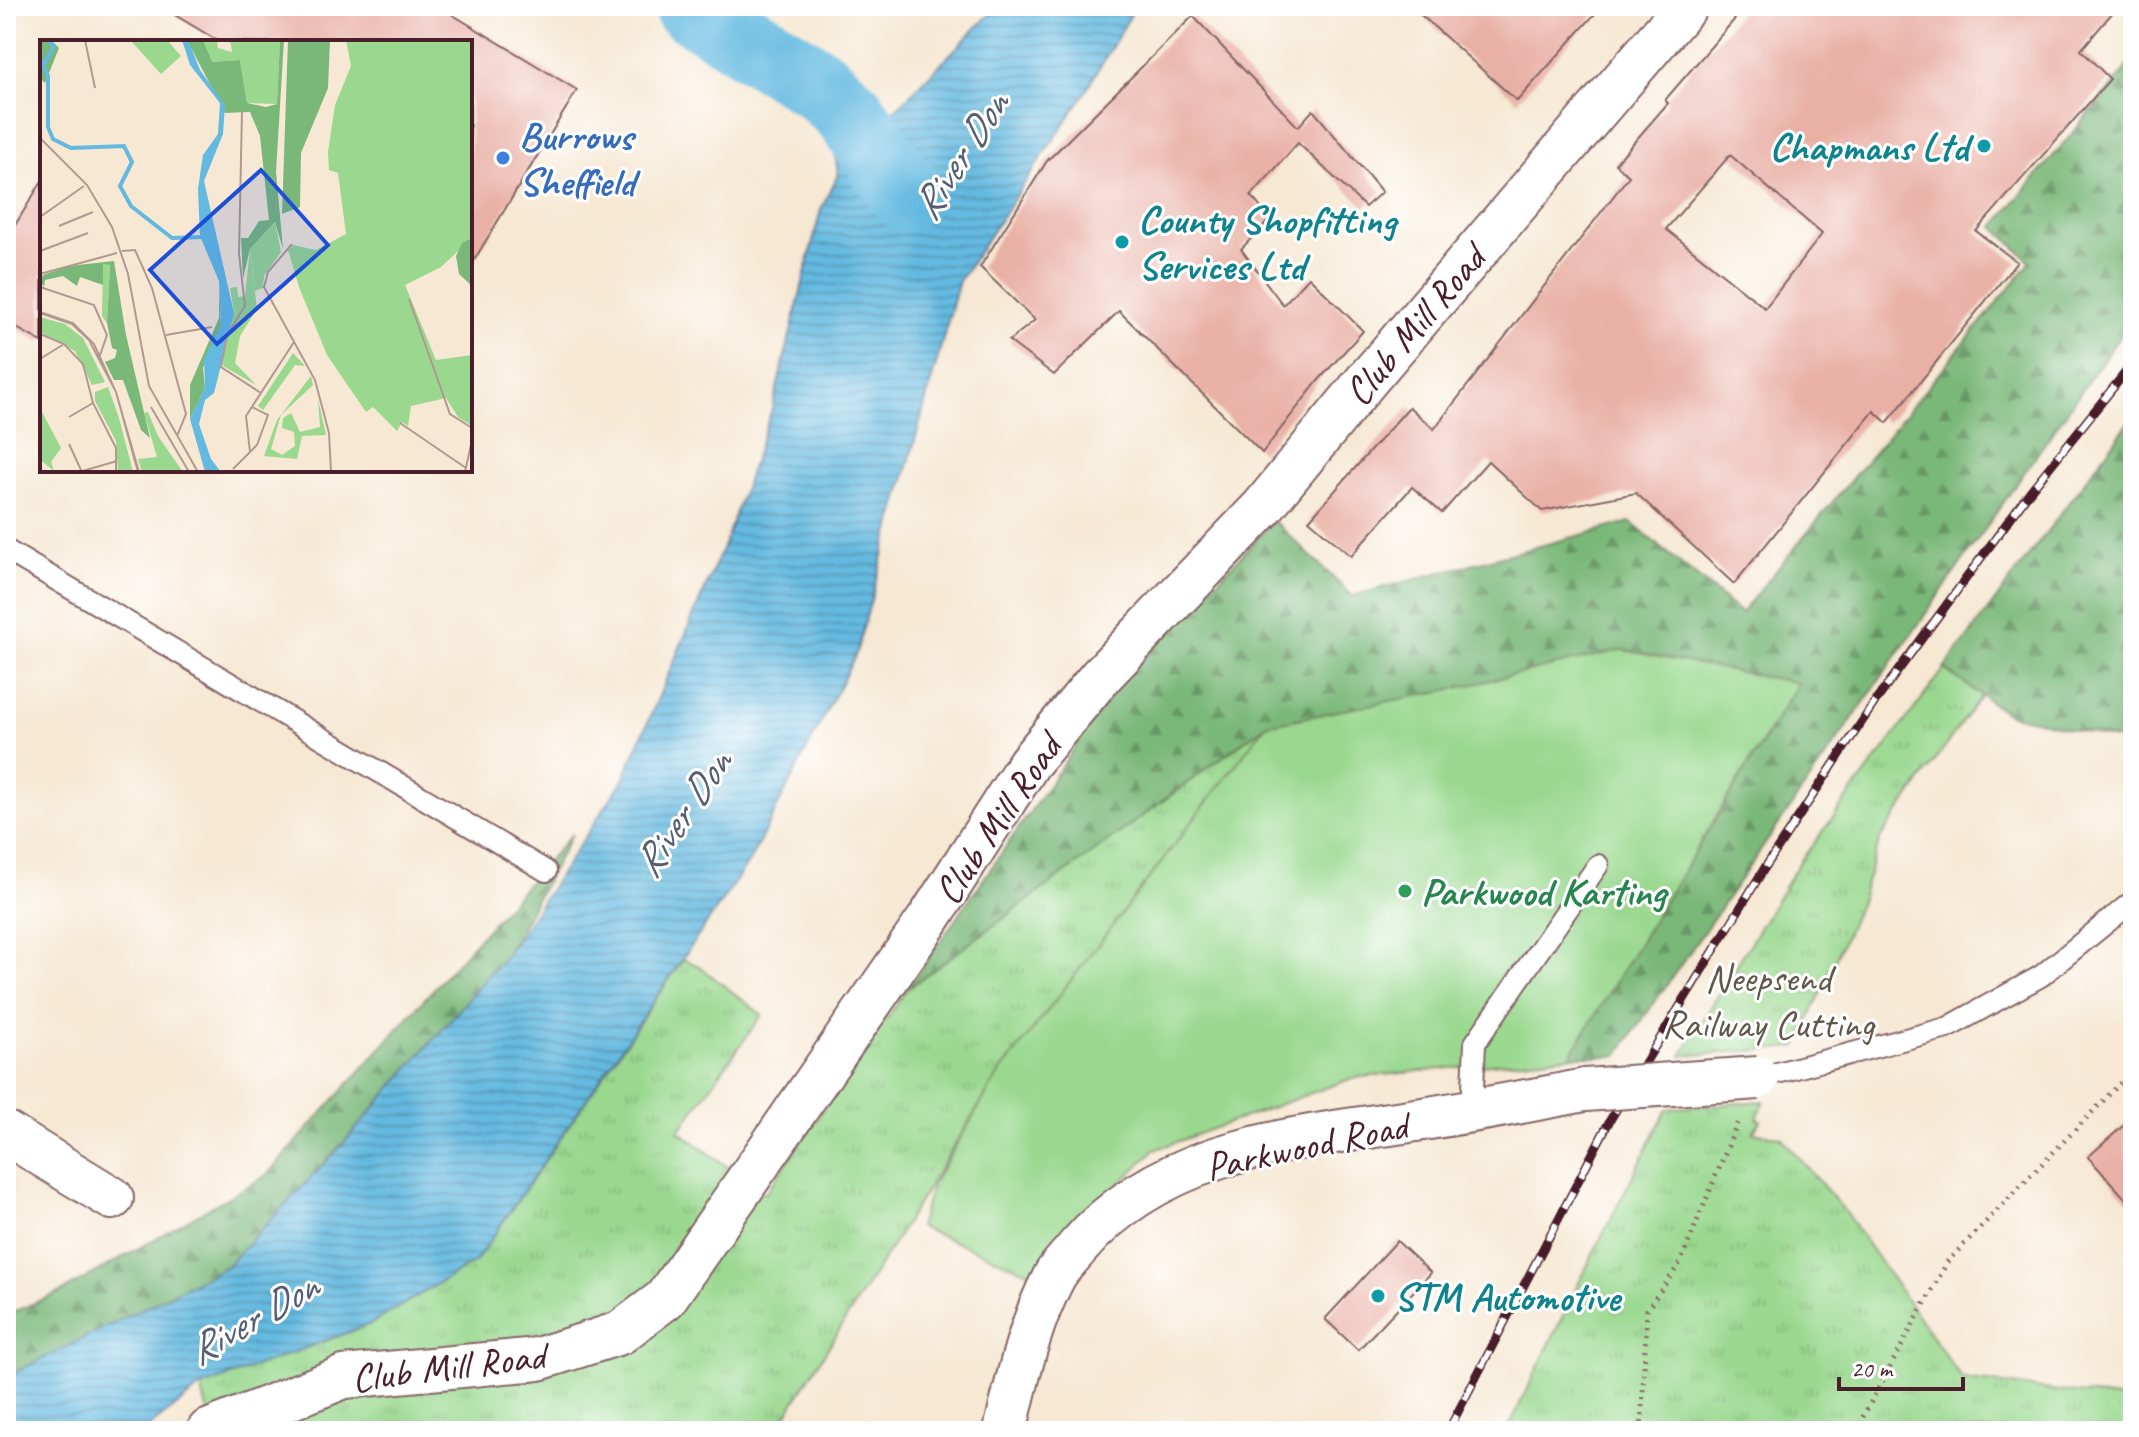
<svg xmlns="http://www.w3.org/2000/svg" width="2139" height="1437" font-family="Caveat,sans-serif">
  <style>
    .grass { fill: url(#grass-tufts); stroke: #727c5c; stroke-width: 2 }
    .forest { fill: url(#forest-firs); stroke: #626c52; stroke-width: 2 }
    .pitch { fill: #99d88e; stroke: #727c5c; stroke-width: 2 }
    .water { fill: url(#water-rules); stroke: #566c86; stroke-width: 2 }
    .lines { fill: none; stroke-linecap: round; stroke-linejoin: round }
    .river { stroke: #63b9e0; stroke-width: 74 }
    .building { fill: #e9b0a5; fill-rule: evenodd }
    .lane-casing { stroke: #866566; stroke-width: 24 }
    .street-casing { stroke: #866566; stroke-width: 46 }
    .path { stroke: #866566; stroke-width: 5; stroke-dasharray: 2 6; stroke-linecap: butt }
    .lane { stroke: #fff; stroke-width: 20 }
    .street { stroke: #fff; stroke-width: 42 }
    .rail-casing { stroke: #4a1f2b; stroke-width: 9 }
    .rail { stroke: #fff; stroke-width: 6; stroke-dasharray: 18; stroke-linecap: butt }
    .street-bridge-casing { stroke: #866566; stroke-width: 46; stroke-linecap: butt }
    .street-bridge { stroke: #fff; stroke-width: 42 }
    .culture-dot { fill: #0f9aa8; stroke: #fff; stroke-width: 3 }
    .shop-dot { fill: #3f7fe0; stroke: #fff; stroke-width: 3 }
    .leisure-dot { fill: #2e9e5b; stroke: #fff; stroke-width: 3 }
    .labels { text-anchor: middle; stroke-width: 6; stroke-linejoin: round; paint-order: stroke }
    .shop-label { font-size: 40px; font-weight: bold; fill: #366cbe; stroke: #fff; text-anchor: start }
    .culture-label { font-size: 40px; font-weight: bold; fill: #0d838f; stroke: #fff; text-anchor: start }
    .street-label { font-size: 40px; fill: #4a1f2b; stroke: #fff }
    .leisure-label { font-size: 40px; font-weight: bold; fill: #27864d; stroke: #fff; text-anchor: start }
    .park-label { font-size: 40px; fill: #625649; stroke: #fff }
    .water-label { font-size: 42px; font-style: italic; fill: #545d73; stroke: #fff }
    .inset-river { fill: none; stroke: #63b9e0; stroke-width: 4 }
    .inset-road { fill: none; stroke: #b19890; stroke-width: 2 }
    .view { fill: #1d4ed8; fill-opacity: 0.15; stroke: #1d4ed8; stroke-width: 4 }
    .inset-edge { fill: none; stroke: #4a1f2b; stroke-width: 4 }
  </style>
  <defs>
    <pattern id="grass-tufts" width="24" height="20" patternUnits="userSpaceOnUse" patternTransform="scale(2)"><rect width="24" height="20" fill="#99d88e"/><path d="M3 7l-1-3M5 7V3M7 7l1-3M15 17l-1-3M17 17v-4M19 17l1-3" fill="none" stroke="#85b97b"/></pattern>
    <pattern id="forest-firs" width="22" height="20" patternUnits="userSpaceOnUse" patternTransform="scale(2)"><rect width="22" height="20" fill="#7ab879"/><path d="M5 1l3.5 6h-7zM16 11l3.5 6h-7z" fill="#669563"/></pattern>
    <pattern id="water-rules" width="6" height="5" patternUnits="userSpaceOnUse" patternTransform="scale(2)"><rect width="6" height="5" fill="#63b9e0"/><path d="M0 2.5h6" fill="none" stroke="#5496b6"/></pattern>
  </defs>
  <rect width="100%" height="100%" fill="#fff"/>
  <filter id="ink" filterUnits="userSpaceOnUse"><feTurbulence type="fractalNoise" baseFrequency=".0125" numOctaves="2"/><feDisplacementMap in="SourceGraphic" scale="16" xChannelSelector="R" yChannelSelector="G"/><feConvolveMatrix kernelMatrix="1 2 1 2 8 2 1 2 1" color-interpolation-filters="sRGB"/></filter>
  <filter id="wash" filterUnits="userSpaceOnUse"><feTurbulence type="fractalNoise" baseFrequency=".006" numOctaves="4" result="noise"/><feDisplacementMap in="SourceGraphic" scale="32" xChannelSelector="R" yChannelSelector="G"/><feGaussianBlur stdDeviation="1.8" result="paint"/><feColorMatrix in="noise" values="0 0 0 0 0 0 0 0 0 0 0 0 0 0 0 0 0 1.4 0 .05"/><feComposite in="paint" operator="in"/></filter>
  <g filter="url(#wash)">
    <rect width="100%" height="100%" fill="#f6e8d3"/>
    <g class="grass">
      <path d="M2133 417 2029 627 1880 839 1859 905 1797 1047 1681 1056 1799 863Z"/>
      <path d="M1266 725 997 1077 776 1431H213L201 1387 370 1324 476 1261 683 959 699 966 762 1015 679 1131 765 1194 907 989Z"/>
      <path d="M1764 1101 1757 1119 1761 1120 1753 1132 1781 1137 1843 1209 1962 1379 2133 1400V1431H1507L1592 1256 1667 1109Z"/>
    </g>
    <g class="forest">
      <path d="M2133 57V322L2121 334 1617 1056H1570L1798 684 1622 650 1453 689 1266 725 907 989 1119 684 1274 521 1352 596 1630 522 1741 613 2031 262 1994 227 2122 74Z"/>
      <path d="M2133 417V743L2008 714 1944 669Z"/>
      <path d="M572 834 504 958 342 1145 226 1267 6 1377V1315L63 1291 267 1175Z"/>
    </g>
    <path class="pitch" d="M1622 650 1798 683 1570 1056 1353 1078 1154 1150 1031 1273 919 1227 931 1187 997 1077 1266 725 1453 689Z"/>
    <path class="water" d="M998 6H1136L1081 99 959 281 856 654 750 860 476 1261 370 1324 201 1387 144 1431H6V1377L226 1267 342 1145 504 958 623 780 726 540 772 409 821 209 838 175 833 138 862 97 886 119Z"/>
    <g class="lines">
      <path class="river" d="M690 6 820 85 849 112 906 194"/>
    </g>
    <g id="blocks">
      <g class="building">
        <path d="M160 6H438L577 90 470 267V42H220Z"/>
        <path d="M1411 6H1602L1517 101Z"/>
        <path d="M1746 6H2118L2081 50 2110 79 1976 231 2017 262 1887 423 1874 411 1734 584 1636 493 1542 511 1488 461 1442 513 1412 487 1351 556 1309 520 1409 407 1434 429 1629 176 1615 164 1668 103 1665 100ZM1730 155 1822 234 1765 308 1666 229Z"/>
        <path d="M1193 16 1298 127 1313 110 1382 192 1365 207 1298 143 1251 196 1270 219 1241 249 1283 305 1309 277 1363 331 1318 381 1262 453 1119 311 1054 375 1009 341 1035 320 980 267 1047 161Z"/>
        <path d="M42 181V342L6 322V240Z"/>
        <path d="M2133 1117V1207L2088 1157Z"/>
        <path d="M1397 1241 1431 1273 1358 1350 1325 1319Z"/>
      </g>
    </g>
  </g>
  <g filter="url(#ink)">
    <use href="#blocks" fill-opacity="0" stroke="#866566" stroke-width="2"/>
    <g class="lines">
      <defs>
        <g id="lane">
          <path d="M6 550 546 871"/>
          <path d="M1758 1078 1947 1028 2041 976 2133 901"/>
          <path d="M1472 1111 1475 1043 1598 865"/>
        </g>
        <g id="street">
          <path d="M6 1133 112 1198"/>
          <path d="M208 1431 344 1377 538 1359 620 1333 665 1299 928 920 1029 763 1100 677 1262 508 1366 381 1686 6"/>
          <path d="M1005 1431C1018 1377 1029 1324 1055 1275 1061 1265 1071 1256 1078 1247 1166 1144 1305 1138 1429 1118 1481 1110 1533 1100 1585 1090"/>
        </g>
      </defs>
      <use href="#lane" class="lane-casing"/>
      <use href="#street" class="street-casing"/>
      <g class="path">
        <path d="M1641 1431 1647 1310 1680 1263 1738 1122"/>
        <path d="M1855 1431 1948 1261 2133 1070"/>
      </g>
      <use href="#lane" class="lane"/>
      <use href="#street" class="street"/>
      <defs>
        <path id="rail" d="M1448 1431 1610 1120 1764 869 1875 702 2031 490 2133 363"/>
      </defs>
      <use href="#rail" class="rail-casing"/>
      <use href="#rail" class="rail"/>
      <defs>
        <path id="street-bridge" d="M1585 1090 1758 1078"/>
      </defs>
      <use href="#street-bridge" class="street-bridge-casing"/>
      <use href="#street-bridge" class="street-bridge"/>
    </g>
  </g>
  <g class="culture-dot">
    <circle cx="1984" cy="146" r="8"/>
    <circle cx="1122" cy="242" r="8"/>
    <circle cx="1378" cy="1296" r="8"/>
  </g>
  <circle class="shop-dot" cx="503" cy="158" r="8"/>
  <circle class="leisure-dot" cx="1405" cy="891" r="8"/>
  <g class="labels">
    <g class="shop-label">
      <text x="519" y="149">Burrows<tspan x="519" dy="46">Sheffield</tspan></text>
    </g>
    <g class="culture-label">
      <text x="1968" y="160" text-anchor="end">Chapmans Ltd</text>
      <text x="1138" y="233">County Shopfitting<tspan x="1138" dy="46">Services Ltd</tspan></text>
      <text x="1394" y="1310">STM Automotive</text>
    </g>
    <g class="street-label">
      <text transform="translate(1414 325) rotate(-50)" y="14">Club Mill Road</text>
      <text transform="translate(997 819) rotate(-56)" y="14">Club Mill Road</text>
      <text transform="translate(1306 1145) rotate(-12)" y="14">Parkwood Road</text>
      <text transform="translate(448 1366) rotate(-7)" y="14">Club Mill Road</text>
    </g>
    <g class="leisure-label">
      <text x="1421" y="905">Parkwood Karting</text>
    </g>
    <g class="park-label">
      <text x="1768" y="991">Neepsend<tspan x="1768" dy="46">Railway Cutting</tspan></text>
    </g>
    <g class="water-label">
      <text transform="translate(959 155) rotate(-57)" y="15">River Don</text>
      <text transform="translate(681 813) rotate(-56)" y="15">River Don</text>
      <text transform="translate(252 1317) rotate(-30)" y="15">River Don</text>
    </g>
  </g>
  <g transform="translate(40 40)">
    <rect width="432" height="432" fill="#f6e8d3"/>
    <path d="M163 0H177L178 8 192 12 190 0H240L237 64 207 63 200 20 171 22ZM306 0H432V198L401 227 365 245 396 320 432 315V386L418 377 406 358 371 366 368 386 362 382 357 391 333 367 326 372 287 315 259 247 248 210 253 205 276 210 306 194 298 133 289 130 288 112 295 65 311 26ZM210 209 217 269 200 296 195 323 216 345 183 326 185 292 194 273 190 248 197 247 198 257 205 256ZM63 223 70 225 67 283 62 276ZM0 277 25 284 43 298 65 342 52 345 35 311 0 292ZM253 313 265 326 255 325 223 370 218 366ZM271 336 273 345 241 375 231 409 242 415 255 406 254 392 242 388 243 378 251 373 260 392 280 387 278 359 286 395 262 396 257 419 224 416 237 380ZM68 347 79 378 93 432H78L76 401 55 361V352ZM0 368 21 408 11 422 14 431 0 420ZM108 372 118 396 143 432H102L98 419 117 417 104 373Z" fill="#99d88e"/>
    <path d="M0 0H11L19 8 5 43 0 38ZM147 0H163L172 22 200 20 207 63 226 67 237 64 240 0H244L236 132 243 209 235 182 210 209 203 239 201 198H208L219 181 229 180 220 96 210 72 185 73ZM248 0H290L288 48 261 113 260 167 242 174ZM432 198V246L419 234 416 216 422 203ZM74 221 86 295 110 398 101 390 83 340H74L65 322 75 318 77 310 72 308 67 283 70 225 63 224V245L40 237 37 246 23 236 5 240 4 247 0 241 3 235 29 226ZM179 247 181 285 163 328 165 348 150 379V345L179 278Z" fill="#7ab879"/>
    <path d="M127 0 141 16 121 34 92 2ZM235 182 241 212 224 236 223 248 215 251 210 209Z" fill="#99d88e"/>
    <path d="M142 0 149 2 160 30 185 65 183 94 164 141 194 273 174 353 165 360 159 384 171 419 181 432H165L150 379 165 348 164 319 181 285 179 241 160 196 158 149 163 115 178 94 180 63 150 25Z" fill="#63b9e0"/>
    <path class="inset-river" d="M0 19 8 36V87L13 99 31 108 84 106 92 122 80 146 91 166 132 198 164 197M4 24 14 6 8 0"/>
    <path class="inset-road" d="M45 0 55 48M202 71 199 214 205 266 187 295 181 327 221 353M0 98 47 145 72 187 88 234 109 346 158 432M0 177 44 146M19 186 53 172M252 204 228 232 224 247 275 340 289 393 291 432M0 211 48 193M82 211 95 210 112 248 146 374 137 396M0 234 77 213M0 247 54 265 67 295 59 318M369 259 410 374 432 388M0 272 33 283 54 304 76 352 99 432M0 273 32 284 49 300 76 352 98 432M0 294 24 304 43 324 53 363 76 408V432M126 295 172 287M0 319 24 304M111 367 149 432M29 377 53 363M360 383 426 428M29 404 41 430M210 412 206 376 254 302M193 429 217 405 228 375 212 367M39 432 77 421M425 432 432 400"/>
    <path class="view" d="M221 130 288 205 177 304 110 230Z"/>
    <rect width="432" height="432" class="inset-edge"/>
  </g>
  <rect width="2139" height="1437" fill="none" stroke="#fff" stroke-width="32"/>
  <path d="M1839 1377v12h124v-12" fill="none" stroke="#4a1f2b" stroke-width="4"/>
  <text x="1851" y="1377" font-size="24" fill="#4a1f2b" stroke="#ffffff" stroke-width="6" paint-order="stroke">20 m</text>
</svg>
